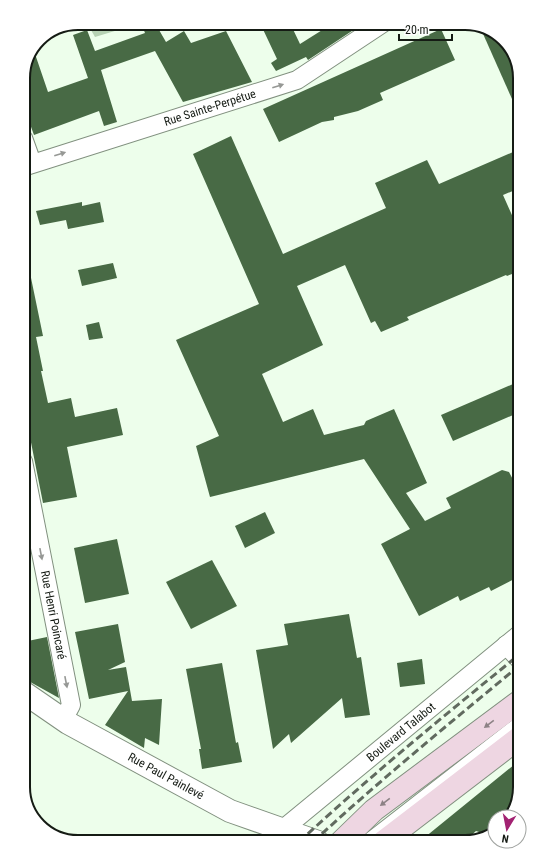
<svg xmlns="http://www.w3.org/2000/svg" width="543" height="865" font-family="'Roboto Condensed',sans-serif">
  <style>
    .green { fill: #b6d1b3 }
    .building { fill: #486a45 }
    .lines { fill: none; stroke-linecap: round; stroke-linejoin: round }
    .service-casing { stroke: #81907f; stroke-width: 11 }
    .minor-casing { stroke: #81907f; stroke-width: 20 }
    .tertiary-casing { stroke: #81907f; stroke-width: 24 }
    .secondary-casing { stroke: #81907f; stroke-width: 24 }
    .path { stroke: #7c877a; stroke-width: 2.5; stroke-dasharray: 3 2; stroke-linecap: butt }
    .service { stroke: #fff; stroke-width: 9 }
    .minor { stroke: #fff; stroke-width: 18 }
    .tertiary { stroke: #fff; stroke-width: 22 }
    .secondary { stroke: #eed6e2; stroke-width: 22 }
    .rail { stroke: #616a5f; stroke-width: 3; stroke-dasharray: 8 4; stroke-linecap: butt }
    .oneway { fill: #969895 }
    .oneway2 { fill: #8c8285 }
    .labels { text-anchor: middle; stroke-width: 4; stroke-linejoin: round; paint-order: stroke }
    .street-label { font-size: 12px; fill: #151b14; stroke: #fff }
    .rim { fill: none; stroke: #151b14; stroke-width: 2 }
  </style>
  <rect width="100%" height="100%" fill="#edfeeb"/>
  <path class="green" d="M87 23H141L95 37Z"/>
  <g class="building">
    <path d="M153 23H155L166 42 184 31 191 43 226 31 252 82 183 102 155 51 101 70 117 122 104 126 99 111 34 135 23 105V75L34 51 48 92 88 78 73 35 87 30 95 51 145 33 143 28Z"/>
    <path d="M260 23H290L300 44 327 27 329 30 340 23H364L308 60 306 57 276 71 271 63 277 59Z"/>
    <path d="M480 27 495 32 514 54 520 78V117Z"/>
    <path d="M441 29 455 60 380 93 383 100 358 111 334 117V120L322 122 279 142 263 109Z"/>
    <path d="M231 136 283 254 386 208 375 183 427 160 439 184 520 149V188L503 195 520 233V271L507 276 506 275 407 317 409 320 381 332 375 321 371 323 345 265 297 286 323 345 262 374 283 422 313 409 324 435 364 425 366 421 394 409 427 483 406 493 425 521 451 508 446 498 502 470 509 472 520 493V576L491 591 489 587 460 601 458 596 419 616 381 544 410 529 364 459 210 497 196 446 219 436 176 340 259 304 193 154Z"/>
    <path d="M82 202V206L100 202 104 222 68 229 66 220 40 225 36 211Z"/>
    <path d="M113 263 117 278 82 286 78 270Z"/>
    <path d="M30 273 43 336 36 337 43 371H41L48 403 71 398 75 417 117 408 123 435 67 447 77 497 43 503 23 402V274Z"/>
    <path d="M99 322 103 338 89 340 86 325Z"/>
    <path d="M520 381V412L453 441 441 415Z"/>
    <path d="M265 512 275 533 245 548 235 526Z"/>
    <path d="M117 539 129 594 85 603 74 548Z"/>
    <path d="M212 560 237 606 191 629 166 582Z"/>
    <path d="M349 614 357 658 361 657 370 715 345 718 342 698 291 743 289 734 273 749 256 650 288 645 284 624Z"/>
    <path d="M118 624 125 662 108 670 126 667 132 701 162 699 159 745 145 738 144 748 105 725 128 691 89 699 75 632Z"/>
    <path d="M47 637 59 698 23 678V642Z"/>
    <path d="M422 659 425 684 400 687 397 663Z"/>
    <path d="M222 663 236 743 238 742 242 762 202 769 199 749H201L186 669Z"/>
    <path d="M520 760V787L515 806 502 817H495V823L482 833 476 831 464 842H419Z"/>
  </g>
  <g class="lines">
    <defs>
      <path id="service" d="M363 842 520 720"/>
      <g id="minor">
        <path d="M23 138 32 163"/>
        <path id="s1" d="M23 167 297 80 383 23"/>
        <path id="s2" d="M23 461 71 705 63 720"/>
        <path d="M506 645 520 660"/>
        <path id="s3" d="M282 830 520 634"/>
      </g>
      <g id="tertiary">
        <path id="s4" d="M23 692 68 723 230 811 318 842"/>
      </g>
      <g id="secondary">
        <path d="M341 842 374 810 520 701"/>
        <path d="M383 842 520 737"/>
      </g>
    </defs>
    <use href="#service" class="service-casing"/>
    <use href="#minor" class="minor-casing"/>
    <use href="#tertiary" class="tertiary-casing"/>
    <use href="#secondary" class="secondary-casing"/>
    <path class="path" d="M225 838 233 842"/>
    <use href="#service" class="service"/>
    <use href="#minor" class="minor"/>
    <use href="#tertiary" class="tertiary"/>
    <use href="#secondary" class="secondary"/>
    <g class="rail">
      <path d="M299 842C370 776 445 715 520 654"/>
      <path d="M313 842C380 780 450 723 520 665"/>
    </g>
  </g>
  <defs><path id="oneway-solid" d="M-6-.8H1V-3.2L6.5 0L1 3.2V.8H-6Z"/></defs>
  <g class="oneway">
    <use href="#oneway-solid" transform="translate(278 86) rotate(-18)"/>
    <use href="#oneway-solid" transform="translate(60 154) rotate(-17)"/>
    <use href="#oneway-solid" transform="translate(41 554) rotate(79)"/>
    <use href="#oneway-solid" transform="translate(66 682) rotate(79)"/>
  </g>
  <g class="oneway2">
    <use href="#oneway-solid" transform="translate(489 724) rotate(143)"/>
    <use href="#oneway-solid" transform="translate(385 802) rotate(143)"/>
  </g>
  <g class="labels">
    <g class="street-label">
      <text dy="4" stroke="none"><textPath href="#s1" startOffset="196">Rue Sainte-Perpétue</textPath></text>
      <text dy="4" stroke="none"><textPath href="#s2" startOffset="157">Rue Henri Poincaré</textPath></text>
      <text dy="4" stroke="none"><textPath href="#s3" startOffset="154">Boulevard Talabot</textPath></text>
      <text dy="4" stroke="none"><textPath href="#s4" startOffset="166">Rue Paul Painlevé</textPath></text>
    </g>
  </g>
  <path d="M0 0H543V865H0ZM78 30H465A48 48 0 0 1 513 78V787A48 48 0 0 1 465 835H78A48 48 0 0 1 30 787V78A48 48 0 0 1 78 30Z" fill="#fff" fill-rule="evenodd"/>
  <path class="rim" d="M78 30H465A48 48 0 0 1 513 78V787A48 48 0 0 1 465 835H78A48 48 0 0 1 30 787V78A48 48 0 0 1 78 30Z"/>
  <g transform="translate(507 829) rotate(190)"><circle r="19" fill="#ffffff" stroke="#a1a4a1"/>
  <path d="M0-3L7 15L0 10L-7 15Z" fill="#a22272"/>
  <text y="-6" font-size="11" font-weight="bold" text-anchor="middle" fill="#151b14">N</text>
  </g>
  <path d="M399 34v6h53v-6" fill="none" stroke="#151b14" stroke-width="2"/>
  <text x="405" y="34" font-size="12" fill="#151b14" stroke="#ffffff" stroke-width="3" paint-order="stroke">20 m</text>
</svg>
